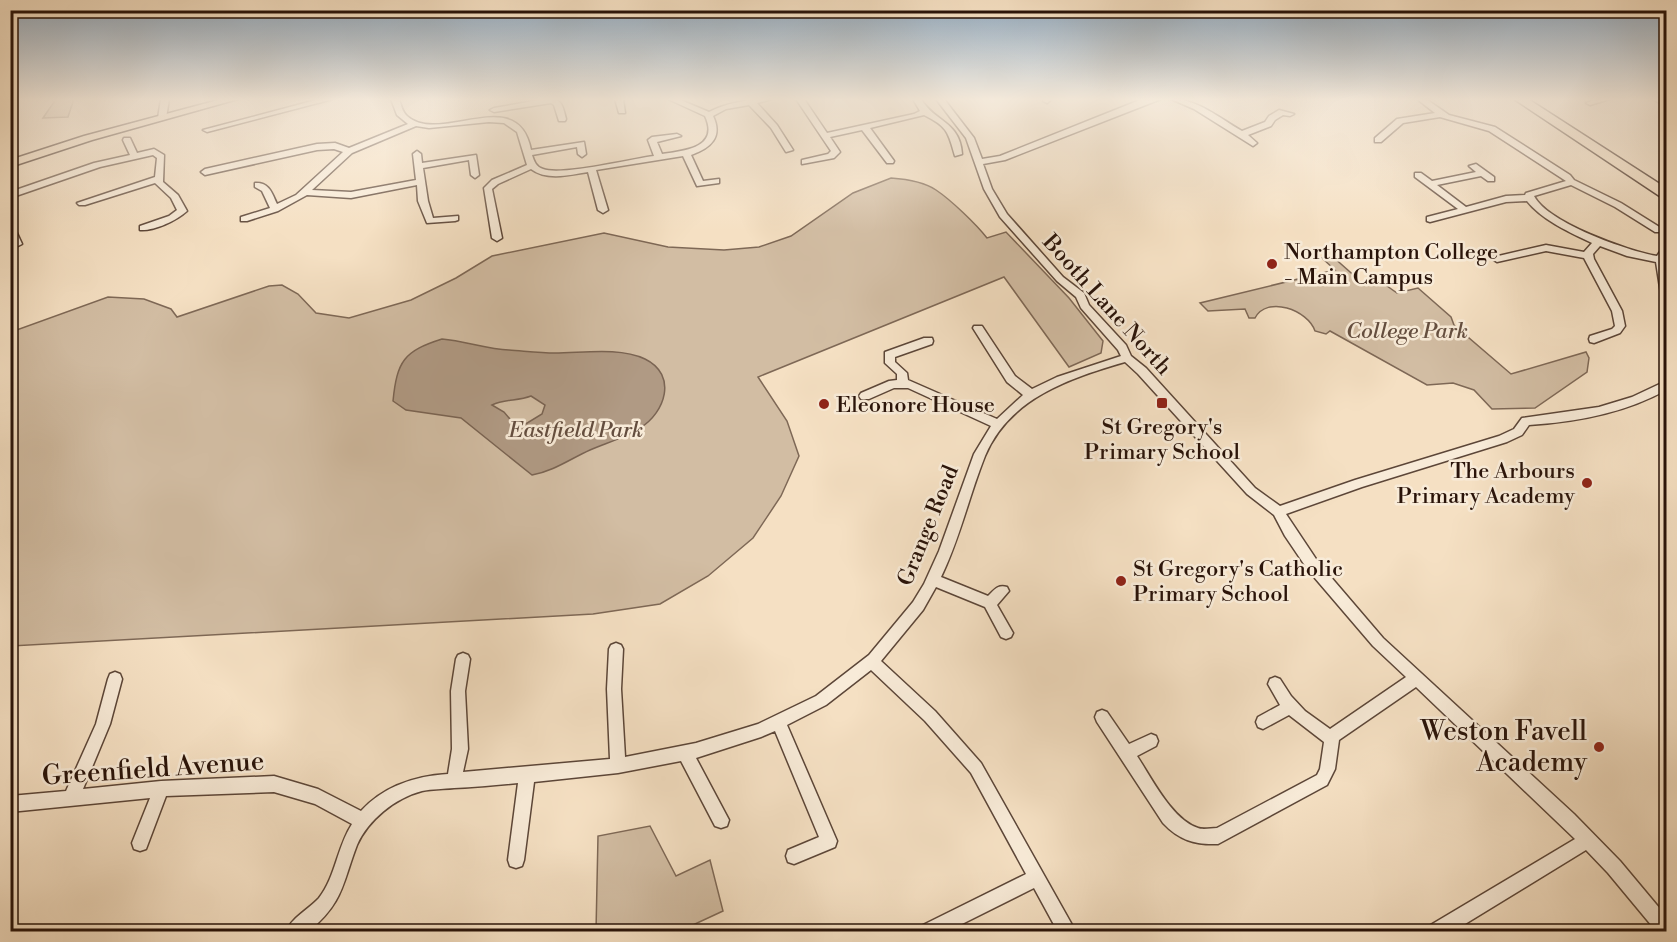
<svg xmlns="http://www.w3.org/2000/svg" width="1677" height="942" font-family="'Libre Bodoni',serif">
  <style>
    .green { fill: #d2bda3; stroke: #7e6856; stroke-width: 1.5 }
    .water { fill: #b09a84; stroke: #7a6453; stroke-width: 1.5; fill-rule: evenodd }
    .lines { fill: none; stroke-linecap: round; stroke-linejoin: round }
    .minor-casing { stroke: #5c4638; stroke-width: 3 }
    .major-casing { stroke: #291309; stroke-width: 3 }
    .highway-casing { stroke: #291309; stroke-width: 3 }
    .minor { fill: #f8ebd8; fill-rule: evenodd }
    .major { fill: #f5e0c3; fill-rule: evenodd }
    .highway { fill: #f5e0c3; fill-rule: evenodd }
    .poi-dot { fill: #8f2418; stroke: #f8ebd8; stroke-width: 2 }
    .labels { text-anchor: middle; stroke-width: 5; stroke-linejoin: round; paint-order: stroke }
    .poi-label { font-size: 22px; fill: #291309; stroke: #f8ebd8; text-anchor: start }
    .street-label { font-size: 22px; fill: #291309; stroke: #f8ebd8 }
    .park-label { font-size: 22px; font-style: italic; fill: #644e3f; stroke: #f8ebd8 }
    .near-poi-label { font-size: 27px; fill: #291309; stroke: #f8ebd8; text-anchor: end }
    .near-street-label { font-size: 27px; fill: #291309; stroke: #f8ebd8 }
  </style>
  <rect width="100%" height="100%" fill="#f5e0c3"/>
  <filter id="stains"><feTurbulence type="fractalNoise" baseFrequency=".00333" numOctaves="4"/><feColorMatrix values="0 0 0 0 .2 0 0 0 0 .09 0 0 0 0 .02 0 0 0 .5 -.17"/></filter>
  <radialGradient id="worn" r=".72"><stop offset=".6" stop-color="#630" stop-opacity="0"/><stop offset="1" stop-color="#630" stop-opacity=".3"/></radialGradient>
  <g class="green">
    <path d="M56 99H74L68 117 43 118Z"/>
    <path d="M891 178C905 179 923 181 936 190 951 200 976 224 987 238L1006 232 1069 298 1103 341 1101 353 1069 367 1004 277 758 377 787 421 799 456 781 496 753 538 708 576 660 604 593 614 11 646V332L108 297 144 299 171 309 177 317 269 286 282 285 298 294 316 313 349 318 411 300 456 278 492 256 604 233 668 247 724 250 759 247 791 236 853 193Z"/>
    <path d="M1332 256 1359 280 1356 281 1357 283 1377 279 1397 293 1418 288 1451 317 1454 325 1511 374 1586 352 1589 358 1587 372 1535 408 1492 409 1474 390 1453 383 1427 385 1330 331 1326 334 1315 331C1308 310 1267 295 1255 318H1249L1245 309 1208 311 1200 303 1335 270 1322 258Z"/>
    <path d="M650 826 676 876 710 860 723 911 680 931H596L598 836Z"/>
  </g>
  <path class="water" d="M442 339C465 341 487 349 509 350 524 351 540 353 555 353 583 353 619 347 645 359 678 375 665 413 640 428 625 438 606 443 590 450 570 459 554 471 532 475L461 418 406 410 393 401C397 361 404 351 442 339ZM531 396 545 405 542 414 524 425H515L504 412 492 405C505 399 518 401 531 396Z"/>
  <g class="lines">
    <defs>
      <g id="minor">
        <path d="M161 99H169L166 118 162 120 158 118Z"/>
        <path d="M320 99H333L207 132 203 130Z"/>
        <path d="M391 99H399C401 104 402 112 407 116 440 146 518 82 531 150L584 142 586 154 582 157 578 154 577 147 532 155C534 161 536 167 543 169 561 176 631 159 654 156L648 140 652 137 677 134 681 136 657 142 662 154C684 151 720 148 705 116L668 99H678L709 112C728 102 750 99 772 99L757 103 777 125 793 150 786 152 771 128 749 105 726 109 713 116C723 137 711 148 691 155L703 181 719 179V183L697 186 683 156 596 170 608 210 603 213 598 210 588 172C570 175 547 181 531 169L498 184 492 189 502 238 497 241 492 238 484 188 492 180 527 165 517 132 504 123 489 122 429 128 416 126 352 153 312 190 351 192 416 180 413 154 417 151 421 154 422 163 476 155 479 175 475 178 471 175 469 160 423 168 428 201 433 218 458 216V220L455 221 427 223 418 201 417 185 351 198 307 195 278 211 247 221H241V217L270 208 262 191 255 187V183C269 182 272 193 277 204L296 195 343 152 334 149 317 150 205 175 201 172 205 169 317 144 335 143 349 148 408 124 397 115Z"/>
        <path d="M545 99C562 99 562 103 566 119L565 121H559L554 105 551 103 494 112 490 110 494 108Z"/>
        <path d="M615 99H623L625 113H619Z"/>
        <path d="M796 99H804L827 133 914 114 920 111 913 99H921C934 122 960 121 962 154L955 156C948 132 948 127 924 115L870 128 894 161 893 163H887L862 130 830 137 840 152 834 158 802 164V160L828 154 831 151Z"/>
        <path d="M936 99H944L974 138 982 159 1000 156 1140 100 1161 99 1005 160 983 164 992 189 1007 214 1063 277 1084 293 1089 305 1126 345 1131 356 1146 368 1255 488 1280 506 1355 480 1499 436 1514 429 1522 418 1599 407 1632 397 1666 381V390C1625 413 1576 422 1529 425L1522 435 1507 442 1362 487 1286 514 1318 562 1383 638 1574 814 1620 861 1666 916V932H1657L1608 873 1586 850 1452 932H1427L1429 926 1575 839 1416 687 1339 740 1335 769 1327 785 1218 844C1195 845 1179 840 1163 823L1097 722 1095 717 1097 712 1102 710 1107 712 1129 744 1151 734 1156 736 1158 741 1156 746 1137 756C1151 777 1172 820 1198 828 1203 830 1211 828 1217 828L1317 775 1320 769 1324 742 1289 715 1263 729 1258 727 1256 722 1258 717 1280 705 1268 684 1270 679 1275 677 1280 679 1291 696 1305 711 1330 729 1406 677 1373 646 1308 570 1285 536 1274 515 1247 494 1138 374 1125 362C1070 378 1009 398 985 456 969 496 960 538 941 577L988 596C994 590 998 584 1007 587L1009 591 997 605 1013 633 1011 637 1006 639 1001 637 985 607 936 587 923 610 881 661 935 711 981 763 1076 932H1058L1034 888 946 932H919L921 926 1026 874 971 773 925 721 871 670 826 705 787 725 837 841 835 847 794 864 788 862 786 856 788 850 819 837 775 731 761 737 696 758 729 820 727 826 721 828 715 826 681 761 618 773 534 782 524 860 522 866 516 868 510 866 508 860 518 783C497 785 476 787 454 788 444 789 432 789 422 791 395 798 368 820 357 845 342 884 344 902 308 932H286C291 918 309 909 319 898 336 876 337 847 352 824L315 804 274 792 166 796 146 849 140 851 134 849 132 843 150 798 10 812V796L66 791 96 724 108 679 110 674 115 672 120 674 122 679 110 724 83 789 161 781 274 776 318 789 361 811C384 786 415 776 448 774L452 749 451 691 456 659 458 655 463 653 468 655 470 659 465 691 468 749 463 772 610 759 607 689 609 649 611 645 616 643 621 645 623 649 621 689 625 757 696 743 758 724 816 696 869 655 913 602 924 584 939 551 974 454 991 426 908 388H894L869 399H861L859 396 861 393 889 381 897 380V374L885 363V352L924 338H932L933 341 932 344 895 357V362L907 373 908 380 997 419 1023 395 1007 382 973 328 974 326H982L1015 376 1032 389 1057 377 1121 356 1118 350 1081 308 1076 297 1057 281 1000 217 984 189 966 138Z"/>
        <path d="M1044 99H1052L1047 103 1043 101Z"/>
        <path d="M1171 99C1198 99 1219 118 1242 131L1265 122 1269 116 1279 110 1294 114 1290 116 1283 115 1275 120 1271 126 1248 135 1257 143 1253 146 1194 109Z"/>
        <path d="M1417 99H1426L1449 115 1495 127 1570 175 1574 180 1621 203 1661 228V232H1655L1615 207 1571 185 1534 196C1548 223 1628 251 1657 256L1663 247 1666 246 1665 260 1666 297 1661 294 1656 262 1627 256 1600 246 1593 254 1594 259 1622 311 1625 326 1620 333 1594 343 1590 342 1589 339 1590 336 1612 329 1615 326 1612 311 1584 258 1546 251 1497 262 1492 259 1494 257 1546 245 1584 252 1592 243C1571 233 1542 220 1527 201L1506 202 1430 222 1427 221V217L1458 209 1415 177V173H1421L1432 181 1476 172 1469 166 1476 164 1494 177V181H1488L1481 176 1437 185 1466 207 1506 196 1525 195 1526 193 1566 181 1489 131 1440 117 1403 123 1381 142H1375V138L1397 119 1435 113Z"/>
        <path d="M1597 99H1610L1590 105 1586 103Z"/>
        <path d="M1652 99H1662L1666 101V106Z"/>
        <path d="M124 138H130L137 153 154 149 164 155 163 182 178 195 187 211C176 221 154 231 140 230V226L169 216 177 210 171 198 155 183 85 205H79L77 203 155 177 157 158 153 155 100 167 10 198V192L94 163 130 155 123 140Z"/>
        <path d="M10 226 15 229 22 244 10 250Z"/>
      </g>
      <path id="major" d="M222 99H238L92 140 10 167V160L84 136Z"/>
      <path id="highway" d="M1514 99H1528L1666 188V198L1661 197Z"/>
    </defs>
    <use href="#minor" class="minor-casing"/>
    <use href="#major" class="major-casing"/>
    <use href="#highway" class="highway-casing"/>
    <use href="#minor" class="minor"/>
    <use href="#major" class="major"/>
    <use href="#highway" class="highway"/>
  </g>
  <linearGradient id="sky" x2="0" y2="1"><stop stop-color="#91aac0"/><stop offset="0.43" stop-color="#faf1e4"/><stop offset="1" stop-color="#faf1e4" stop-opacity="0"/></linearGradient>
  <rect width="1677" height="231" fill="url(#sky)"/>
  <g class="poi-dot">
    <circle cx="1272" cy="264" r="6"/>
    <rect x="1156" y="397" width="12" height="12" rx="3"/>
    <circle cx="824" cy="404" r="6"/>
    <circle cx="1587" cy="483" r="6"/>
    <circle cx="1121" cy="581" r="6"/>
    <circle cx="1599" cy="747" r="6"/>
  </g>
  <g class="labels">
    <g class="poi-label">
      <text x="1284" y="259">Northampton College<tspan x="1284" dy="25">- Main Campus</tspan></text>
      <text x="836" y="412">Eleonore House</text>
      <text x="1162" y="434" text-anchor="middle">St Gregory's<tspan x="1162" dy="25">Primary School</tspan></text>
      <text x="1575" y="478" text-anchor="end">The Arbours<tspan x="1575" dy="25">Primary Academy</tspan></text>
      <text x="1133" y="576">St Gregory's Catholic<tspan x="1133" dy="25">Primary School</tspan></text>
    </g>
    <g class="street-label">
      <text transform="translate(1108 304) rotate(48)" y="8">Booth Lane North</text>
      <text transform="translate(927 525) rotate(-68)" y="8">Grange Road</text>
    </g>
    <g class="park-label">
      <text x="1407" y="338">College Park</text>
      <text x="576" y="437">Eastfield Park</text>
    </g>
    <g class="near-poi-label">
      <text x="1587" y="740">Weston Favell<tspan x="1587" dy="31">Academy</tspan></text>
    </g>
    <g class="near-street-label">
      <text transform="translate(153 768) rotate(-4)" y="9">Greenfield Avenue</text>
    </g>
  </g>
  <rect width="1677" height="942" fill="none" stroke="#f5e0c3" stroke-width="36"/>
  <rect x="12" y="12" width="1653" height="918" fill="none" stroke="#291309" stroke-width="3"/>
  <rect x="18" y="18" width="1641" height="906" fill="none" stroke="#291309" stroke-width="1.5"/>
  <rect width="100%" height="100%" filter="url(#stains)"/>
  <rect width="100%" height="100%" fill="url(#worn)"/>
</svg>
